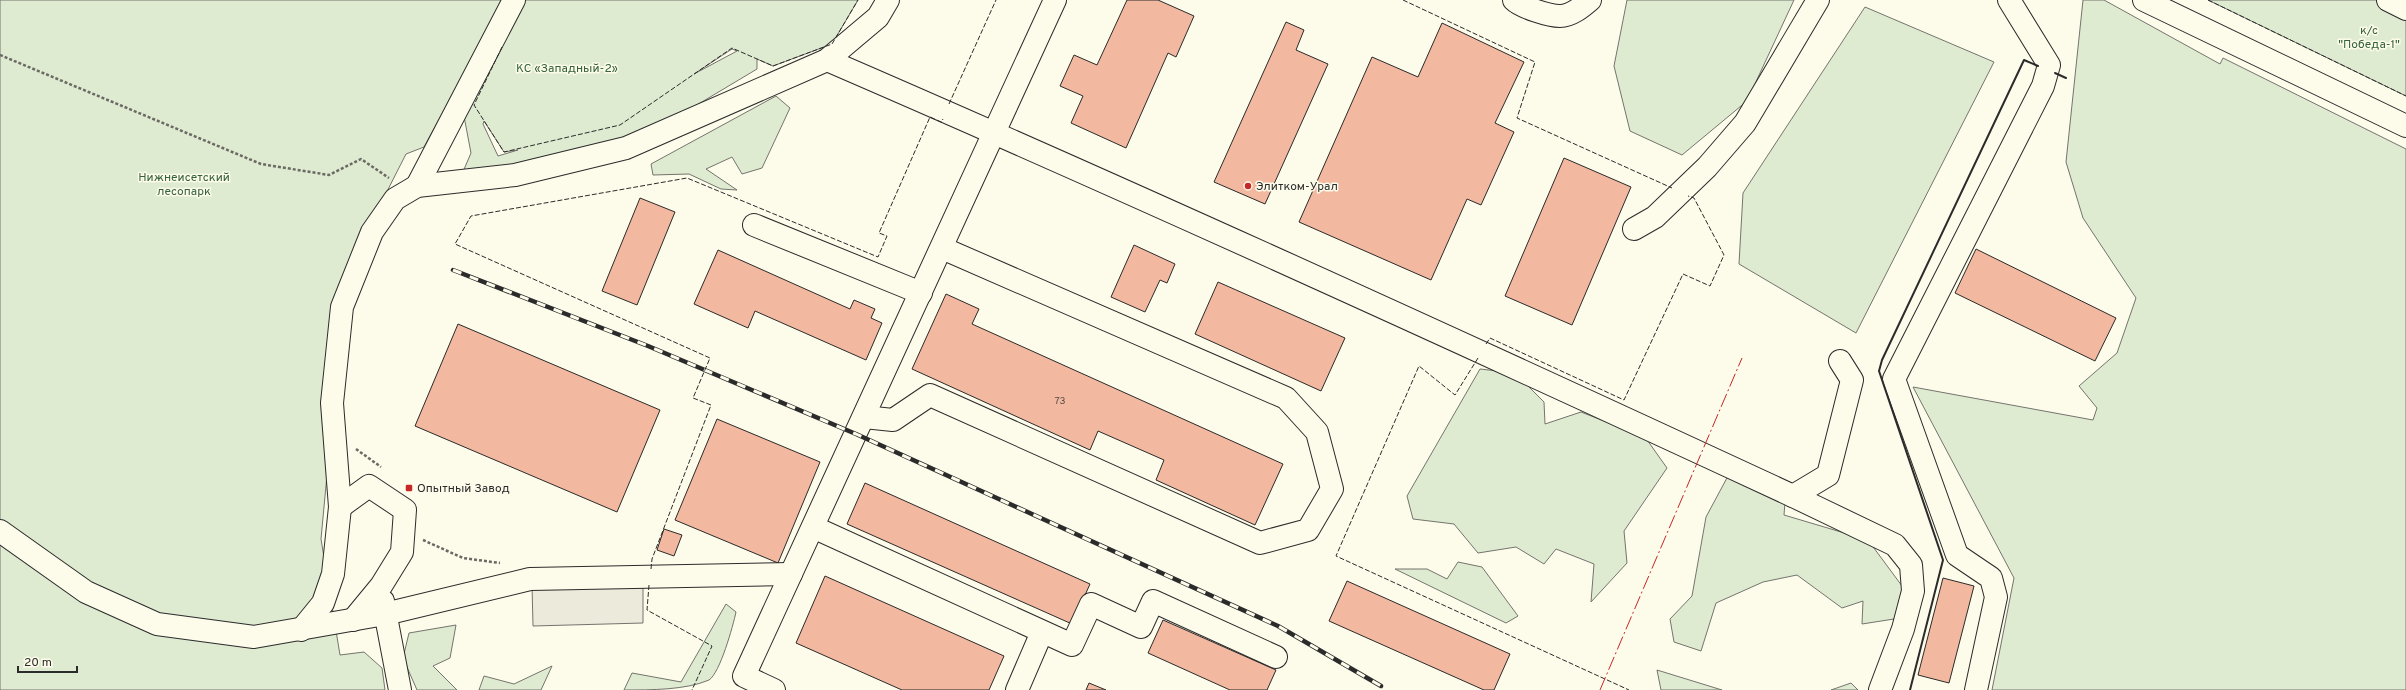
<svg xmlns="http://www.w3.org/2000/svg" width="2406" height="690" font-family="Overpass,sans-serif">
  <style>
    .green { fill: #deebd1; stroke: #74746e; fill-rule: evenodd }
    .parking { fill: #eceadb; stroke: #74746e }
    .building { fill: #f2b8a0; stroke: #2b2b2b }
    .lines { fill: none; stroke-linecap: round; stroke-linejoin: round }
    .minor-casing { stroke: #2b2b2b; stroke-width: 24 }
    .path { stroke: #6a6964; stroke-width: 2.5; stroke-dasharray: 3 2; stroke-linecap: butt }
    .minor { stroke: #fdfbea; stroke-width: 22 }
    .rail-casing { stroke: #2b2b2b; stroke-width: 4.5 }
    .rail { stroke: #fdfbea; stroke-width: 3; stroke-dasharray: 9; stroke-linecap: butt }
    .fence { stroke: #2b2b2b; stroke-width: 1; stroke-dasharray: 5 2; stroke-linecap: butt }
    .wall { stroke: #2b2b2b; stroke-width: 2 }
    .power { stroke: #c62828; stroke-width: 1; stroke-dasharray: 14 3 2 3; stroke-linecap: butt }
    .poi-dot { fill: #c62828; stroke: #fdfbea; stroke-width: 1.5 }
    .labels { text-anchor: middle; stroke-width: 3; stroke-linejoin: round; paint-order: stroke }
    .number-label { font-size: 10px; fill: #5d4e48 }
    .park-label { font-size: 12px; fill: #34623c; stroke: #fdfbea }
    .poi-label { font-size: 12px; fill: #2b2b2b; stroke: #fdfbea; text-anchor: start }
  </style>
  <rect width="100%" height="100%" fill="#fdfbea"/>
  <g class="green">
    <path d="M0 0H504L424 147 406 154 346 272 321 539 340 655 364 652 382 668 385 690H0Z"/>
    <path d="M525 0H858L832 44 773 66 757 59V69L650 133 519 168 462 174 471 153 463 111 504 43ZM732 49 737 51 694 74ZM484 121 504 152 518 150 498 156 483 124Z"/>
    <path d="M1627 0H1794L1747 101 1682 155 1630 131 1614 66Z"/>
    <path d="M2083 0H2104L2220 64 2223 58 2406 149V690H1992L2014 578 1913 387 2093 420 2097 408 2079 386 2117 353 2136 298 2083 218 2066 162Z"/>
    <path d="M2208 0H2406V96Z"/>
    <path d="M1865 7 1994 62 1856 333 1739 264 1743 193Z"/>
    <path d="M776 96 790 108 762 168 742 174 732 157 706 169 737 190 721 189 689 174 653 175 651 164Z"/>
    <path d="M1480 369 1515 373 1544 402 1545 424 1581 412 1645 437 1667 468 1624 531 1627 563 1591 602 1594 564 1556 549 1544 564 1516 547 1478 553 1454 524 1413 519 1407 496Z"/>
    <path d="M1728 476 1785 502 1784 515 1868 540 1905 590 1894 619 1862 624 1863 601 1842 608 1797 575 1763 582 1716 603 1701 651 1674 642 1670 619 1692 596 1706 517Z"/>
    <path d="M1458 562 1482 567 1518 616 1506 623 1395 569H1427L1447 579Z"/>
    <path d="M726 604 736 612C733 626 720 673 709 680 686 690 651 690 624 690L632 673 681 682Z"/>
    <path d="M456 625 450 658 433 666 457 690H417L403 658 409 633Z"/>
    <path d="M552 666 541 690H479L484 676 514 684Z"/>
    <path d="M1657 670 1722 690H1661Z"/>
    <path d="M1851 683 1858 690H1831Z"/>
  </g>
  <path class="parking" d="M643 582V623L533 626 532 585Z"/>
  <g class="building">
    <path d="M1127 0H1158L1194 16 1176 57 1168 53 1126 148 1071 123 1083 96 1060 86 1074 55 1097 65Z"/>
    <path d="M1286 22 1304 30 1296 50 1328 64 1265 204 1214 182Z"/>
    <path d="M1442 23 1524 62 1495 123 1514 132 1481 205 1467 199 1431 280 1299 222 1372 57 1418 77Z"/>
    <path d="M1564 158 1631 187 1572 325 1505 296Z"/>
    <path d="M640 198 675 212 637 305 602 291Z"/>
    <path d="M1134 245 1175 264 1167 283 1160 280 1145 312 1111 297Z"/>
    <path d="M1976 249 2116 318 2095 361 1955 293Z"/>
    <path d="M718 250 850 309 854 300 875 309 871 318 882 323 866 360 755 311 748 328 694 304Z"/>
    <path d="M1218 282 1345 338 1321 391 1195 334Z"/>
    <path d="M946 294 979 309 972 324 1283 464 1255 525 1156 480 1164 460 1098 431 1090 450 912 369Z"/>
    <path d="M458 324 660 410 617 512 415 426Z"/>
    <path d="M717 419 820 462 778 563 675 520Z"/>
    <path d="M865 483 1090 584 1072 624 847 524Z"/>
    <path d="M664 529 682 535 674 556 657 550Z"/>
    <path d="M825 576 1004 656 989 690H902L796 643Z"/>
    <path d="M1943 578 1974 586 1949 683 1918 675Z"/>
    <path d="M1347 581 1510 654 1494 690H1484L1329 621Z"/>
    <path d="M1163 620 1276 670 1267 690H1230L1148 653Z"/>
    <path d="M1089 683 1106 690H1086Z"/>
  </g>
  <g class="lines">
    <defs>
      <g id="minor">
        <path d="M1514 0C1521 7 1549 16 1560 16 1571 16 1582 7 1590 0"/>
        <path d="M2144 0 2406 126"/>
        <path d="M2388 0 2406 9"/>
        <path d="M827 60C1151 200 1472 347 1793 496L1828 475 1852 380 1840 361"/>
        <path d="M417 186 514 0"/>
        <path d="M754 225 921 293"/>
        <path d="M1634 229 1655 217 1707 167 1745 123 1818 0"/>
        <path d="M864 417 893 420 930 395 1260 543 1308 530 1332 489 1317 432 1286 398 942 248"/>
        <path d="M1793 496 1895 545 1911 565 1913 591 1903 629 1880 690"/>
        <path d="M340 507 369 486 405 510 402 552 381 586 353 620"/>
        <path d="M813 527 1072 645 1091 604 1141 627 1153 601 1276 657"/>
        <path d="M0 531 86 592 157 624 254 637 385 614 530 579 791 574"/>
        <path d="M383 601 400 690"/>
        <path d="M301 630 323 603 333 574 340 507 332 403 342 307 372 232 395 199 417 186 515 175 626 148 827 60 878 17 888 0"/>
        <path d="M774 690 744 676 1055 0"/>
        <path d="M1017 690 1042 632"/>
        <path d="M1976 690 1996 597 1991 578 1957 555 1894 379 2043 86 2049 65 2009 0"/>
      </g>
    </defs>
    <use href="#minor" class="minor-casing"/>
    <g class="path">
      <path d="M0 55 261 164 329 175 361 159 389 178"/>
      <path d="M356 449 381 467"/>
      <path d="M423 540 463 558 500 563"/>
    </g>
    <use href="#minor" class="minor"/>
    <defs>
      <path id="rail" d="M453 270 648 346 856 434 1278 626 1381 686"/>
    </defs>
    <use href="#rail" class="rail-casing"/>
    <use href="#rail" class="rail"/>
    <g class="fence">
      <path d="M1403 0 1535 62 1517 118 1672 188"/>
      <path d="M2208 0 2406 96"/>
      <path d="M502 47 474 105 504 152 620 125 732 48 773 66 832 44 858 0"/>
      <path d="M949 104 996 0"/>
      <path d="M1486 344 1490 338 1624 400 1683 274 1710 286 1724 255 1694 198 1688 196"/>
      <path d="M1478 358 1455 395 1419 366 1336 556 1629 690"/>
      <path d="M651 569 652 559 711 405 693 398 710 358 455 244 471 216 687 178 878 257 887 236 879 233 930 117 941 122 943 119"/>
      <path d="M649 585 647 610 712 646 692 690"/>
    </g>
    <g class="wall">
      <path d="M2055 73 2066 78"/>
      <path d="M1910 690 1943 560 1879 371 1882 360 2024 60 2038 66"/>
    </g>
    <path class="power" d="M1600 690 1742 358"/>
  </g>
  <g class="poi-dot">
    <circle cx="1248" cy="186" r="4"/>
    <rect x="405" y="484" width="8" height="8" rx="2"/>
  </g>
  <g class="labels">
    <g class="number-label">
      <text x="1060" y="404">73</text>
    </g>
    <g class="park-label">
      <text x="2369" y="34">к/с<tspan x="2369" dy="14">"Победа-1"</tspan></text>
      <text x="567" y="72">КС «Западный-2»</text>
      <text x="184" y="181">Нижнеисетский<tspan x="184" dy="14">лесопарк</tspan></text>
    </g>
    <g class="poi-label">
      <text x="1256" y="190">Элитком-Урал</text>
      <text x="417" y="492">Опытный Завод</text>
    </g>
  </g>
  <path d="M18 666v6h59v-6" fill="none" stroke="#2b2b2b" stroke-width="2"/>
  <text x="24" y="666" font-size="12" fill="#2b2b2b" stroke="#fdfbea" stroke-width="3" paint-order="stroke">20 m</text>
</svg>
